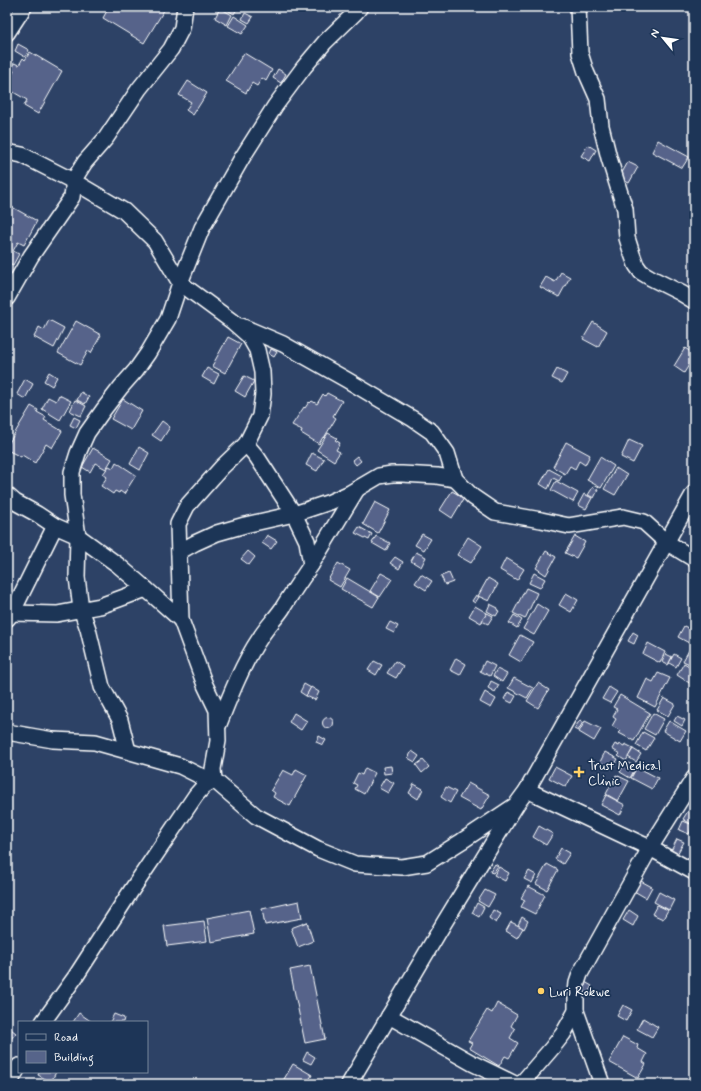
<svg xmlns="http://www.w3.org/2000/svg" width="701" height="1091" font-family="Mynerve,sans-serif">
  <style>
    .building { fill: #56648a; stroke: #fff }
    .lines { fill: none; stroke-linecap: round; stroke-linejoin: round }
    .minor-casing { stroke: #fff; stroke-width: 18 }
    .minor { stroke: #1d3557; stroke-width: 15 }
    .poi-dot { fill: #ffd166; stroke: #1d3557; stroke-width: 1.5 }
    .labels { text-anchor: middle; stroke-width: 3.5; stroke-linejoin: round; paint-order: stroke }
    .poi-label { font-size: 13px; fill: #fff; stroke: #1d3557; text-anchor: start }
  </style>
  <rect width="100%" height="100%" fill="#2d4266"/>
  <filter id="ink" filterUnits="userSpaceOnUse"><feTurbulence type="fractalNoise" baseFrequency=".025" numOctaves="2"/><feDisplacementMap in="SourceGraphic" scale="8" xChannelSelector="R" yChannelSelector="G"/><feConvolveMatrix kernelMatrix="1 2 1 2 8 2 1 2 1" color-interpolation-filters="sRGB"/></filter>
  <g filter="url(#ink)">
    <g class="building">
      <path d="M109 7H166L144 43 103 18Z"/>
      <path d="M227 7H238L234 14 226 9Z"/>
      <path d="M220 8 232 15 227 25 215 18Z"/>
      <path d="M245 13 253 17 249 23 242 19Z"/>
      <path d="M234 16 248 25 242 34 228 26Z"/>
      <path d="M18 44 29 50 25 57 15 51Z"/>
      <path d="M30 52 62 71 38 114 24 106 27 100 8 89 12 81 10 79 14 71 11 69 14 63 19 65 23 58 25 60Z"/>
      <path d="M244 53 272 70 266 81 262 78 257 86 252 83 246 93 226 81Z"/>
      <path d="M278 69 286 74 281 83 273 78Z"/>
      <path d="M188 81 207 93 193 115 186 110 191 102 179 95Z"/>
      <path d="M658 140 689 157 682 168 652 152Z"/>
      <path d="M588 145 596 150 590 161 581 156Z"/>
      <path d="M628 162 638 167 629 183 619 178Z"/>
      <path d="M12 207 37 221 24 245 18 242 13 251 19 254 13 265 7 262V215L8 216Z"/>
      <path d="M561 272 570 277 559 297 540 287 546 277 555 282Z"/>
      <path d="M49 320 64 328 54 348 34 337 39 327 44 330Z"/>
      <path d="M76 321 101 335 91 353 88 351 80 365 58 353Z"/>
      <path d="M593 322 607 331 598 347 583 339Z"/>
      <path d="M228 337 241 344 225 373 212 366Z"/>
      <path d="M685 348 694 354V357L684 373 674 366Z"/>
      <path d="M271 349 277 352 274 357 269 354Z"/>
      <path d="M207 368 219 374 214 384 202 377Z"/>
      <path d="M557 369 567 374 562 383 552 378Z"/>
      <path d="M49 372 57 377 52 386 44 381Z"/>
      <path d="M244 376 254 381 245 397 235 391Z"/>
      <path d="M25 379 33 384 25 399 17 394Z"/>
      <path d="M81 392 89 397 85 404 77 400Z"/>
      <path d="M327 393 342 401 333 416 336 418 324 438 323 437 319 444 301 433 302 430 292 425 304 407 305 408 309 402 310 403 312 401 317 404 323 394 325 396Z"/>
      <path d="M59 395 71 401 60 420 42 409 48 397 56 401Z"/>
      <path d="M123 399 142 411 131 430 111 419Z"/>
      <path d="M75 400 86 406 81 416 70 411Z"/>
      <path d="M31 406 38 410 37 412 46 417 44 420 62 431 52 448 46 444 35 463 22 455 21 457 7 450 9 448 7 446Z"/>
      <path d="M74 417 80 420 76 428 70 425Z"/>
      <path d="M162 421 170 427 161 441 152 435Z"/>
      <path d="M328 433 337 438 335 440 340 443 336 450 340 452 334 461 317 450Z"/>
      <path d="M629 440 642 446 633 463 621 457Z"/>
      <path d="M566 442 590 455 585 465 579 461 575 469 570 466 565 474 553 467Z"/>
      <path d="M139 447 149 453 140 470 130 464Z"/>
      <path d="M93 448 112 459 106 469 95 463 90 472 82 467Z"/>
      <path d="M312 453 324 459 317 471 306 465Z"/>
      <path d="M357 456 361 461 356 465 352 460Z"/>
      <path d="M600 457 614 466 601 488 587 480Z"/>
      <path d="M116 462 136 475 124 494 120 491 119 493 115 491 113 494 101 486 107 477 103 474 109 466 113 468Z"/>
      <path d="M616 468 627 475 615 495 604 489Z"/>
      <path d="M549 469 562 476 559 481 553 478 548 489 540 484Z"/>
      <path d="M556 481 578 493 573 502 551 490Z"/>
      <path d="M593 487 598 490 594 498 588 495Z"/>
      <path d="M452 491 464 498 452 518 440 510Z"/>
      <path d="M584 494 592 498 586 509 578 505Z"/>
      <path d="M375 502 390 510 378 533 363 524Z"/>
      <path d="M359 527 372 534 369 540 355 533Z"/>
      <path d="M422 534 431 539 424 550 415 545Z"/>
      <path d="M267 535 277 541 271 549 262 543Z"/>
      <path d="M376 536 390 543 386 551 372 543Z"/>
      <path d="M575 536 585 542 576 558 565 553Z"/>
      <path d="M468 537 482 546 471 563 457 555Z"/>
      <path d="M248 551 255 557 249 565 241 559Z"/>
      <path d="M546 551 556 557 546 575 536 568Z"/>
      <path d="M416 552 426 557 421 567 411 561Z"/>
      <path d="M395 557 403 562 399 569 390 563Z"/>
      <path d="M506 558 524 569 517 580 500 570Z"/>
      <path d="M338 563 350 570 340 587 328 580Z"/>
      <path d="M381 573 392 579 380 597 370 591Z"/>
      <path d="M449 573 453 582 445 585 441 576Z"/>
      <path d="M534 573 545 579 540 588 529 583Z"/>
      <path d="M421 574 432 581 426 590 415 583Z"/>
      <path d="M347 578 379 597 373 607 341 589Z"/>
      <path d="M488 578 498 584 489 601 478 596Z"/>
      <path d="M526 588 537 593 525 619 513 613Z"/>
      <path d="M566 593 578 600 571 612 559 605Z"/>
      <path d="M476 595 479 597 475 603 472 601Z"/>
      <path d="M490 604 498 608 497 610 499 611 496 616 487 611Z"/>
      <path d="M537 604 548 611 534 635 523 629Z"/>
      <path d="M475 606 487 613 481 623 469 616Z"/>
      <path d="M487 613 493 616 488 624 482 621Z"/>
      <path d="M514 615 522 620 517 628 509 623Z"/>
      <path d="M390 622 398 626 394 633 386 629Z"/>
      <path d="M684 626 694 631 689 643 678 637Z"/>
      <path d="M633 632 638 635 634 644 628 641Z"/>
      <path d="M520 635 533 642 521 662 509 655Z"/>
      <path d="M694 641V666L683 661Z"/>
      <path d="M648 643 665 652 660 663 643 654Z"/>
      <path d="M666 654 672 657 668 665 662 662Z"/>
      <path d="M674 654 681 658 676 667 669 663Z"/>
      <path d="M456 658 466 664 460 675 450 670Z"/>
      <path d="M374 661 382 665 376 675 368 670Z"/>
      <path d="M395 661 403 666 396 678 387 673Z"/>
      <path d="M485 661 495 666 490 676 480 671Z"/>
      <path d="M684 663 694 669V686L677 675Z"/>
      <path d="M497 669 507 674 502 682 493 676Z"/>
      <path d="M658 673 670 678 655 707 638 698 647 679 653 682Z"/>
      <path d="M514 678 533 688 527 698 508 688Z"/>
      <path d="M491 681 499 685 495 692 488 688Z"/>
      <path d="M538 683 549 690 538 708 527 701Z"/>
      <path d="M304 684 311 688 306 696 300 692Z"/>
      <path d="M311 687 319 692 315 700 306 696Z"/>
      <path d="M609 687 617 692 610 703 602 699Z"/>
      <path d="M485 692 496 699 491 708 480 702Z"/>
      <path d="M508 692 516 696 512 703 504 699Z"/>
      <path d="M620 695 650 713 634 741 619 733 621 731 612 726 616 719 613 717 617 709 613 707Z"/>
      <path d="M664 698 675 704 668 716 657 710Z"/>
      <path d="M294 713 307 721 301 730 289 722Z"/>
      <path d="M653 713 664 719 655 735 644 729Z"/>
      <path d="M677 716 685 720 682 726 674 721Z"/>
      <circle cx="328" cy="723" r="5.5"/>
      <path d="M580 720 583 722 578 731 574 729Z"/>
      <path d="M585 721 601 729 594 741 579 732Z"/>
      <path d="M669 721 686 731 680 741 663 731Z"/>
      <path d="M643 732 654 738 646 751 636 745Z"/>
      <path d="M319 736 326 740 323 745 316 742Z"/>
      <path d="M615 744 619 746 620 744 624 746 625 744 633 748 626 761 618 756 620 754 612 749Z"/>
      <path d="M633 749 641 754 636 762 628 757Z"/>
      <path d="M412 751 419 756 415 762 408 758Z"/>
      <path d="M605 752 618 759 612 769 600 762Z"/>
      <path d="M423 760 429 767 422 773 416 765Z"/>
      <path d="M626 762 636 767 630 778 620 772Z"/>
      <path d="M391 766 392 773 384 774 383 767Z"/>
      <path d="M555 767 572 776 566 787 549 778Z"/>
      <path d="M637 767 658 778 652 789 631 778Z"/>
      <path d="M365 768 375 773 364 794 355 789 357 785 353 783 358 773 362 775Z"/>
      <path d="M296 769 307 775 290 806 273 797 275 793 271 790 283 770 293 775Z"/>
      <path d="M616 775 629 781 618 801 606 794Z"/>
      <path d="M385 778 394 783 388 793 379 788Z"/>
      <path d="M468 783 490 795 481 810 459 798Z"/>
      <path d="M414 784 423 789 418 799 409 793Z"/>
      <path d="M446 787 456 792 450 803 441 797Z"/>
      <path d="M606 795 625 805 620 815 601 805Z"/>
      <path d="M688 811 694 814V818L691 824 683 819Z"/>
      <path d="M683 821 693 825 689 834 679 830Z"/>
      <path d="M539 826 553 834 546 845 533 837Z"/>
      <path d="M677 839 684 842 676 856 670 853Z"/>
      <path d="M561 848 570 853 563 864 555 859Z"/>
      <path d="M495 864 498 866 493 873 490 872Z"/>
      <path d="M547 864 558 870 547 890 536 884Z"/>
      <path d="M499 867 509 873 505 881 494 875Z"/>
      <path d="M529 871 536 875 532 883 524 879Z"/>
      <path d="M639 880 652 887 646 898 634 891Z"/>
      <path d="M528 886 545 895 535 914 521 907 525 900 521 898Z"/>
      <path d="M485 890 495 895 488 907 478 901Z"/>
      <path d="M659 892 674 900 669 910 654 902Z"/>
      <path d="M299 901 302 918 265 925 262 909Z"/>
      <path d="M477 903 484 907 479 917 472 913Z"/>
      <path d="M657 905 668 910 663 919 652 914Z"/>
      <path d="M249 910 254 934 211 942 207 918Z"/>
      <path d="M493 910 501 914 496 923 489 918Z"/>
      <path d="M629 910 638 916 633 926 623 920Z"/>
      <path d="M522 917 528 921 524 929 518 925Z"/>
      <path d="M204 921 207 941 167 946 164 926Z"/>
      <path d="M307 922 313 941 298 947 291 928Z"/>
      <path d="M511 922 523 928 517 938 506 931Z"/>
      <path d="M310 966 325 1039 305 1043 290 970Z"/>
      <path d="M585 982 592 986 586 996 579 991Z"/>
      <path d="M497 1003 517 1015 511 1026 515 1029 510 1038 518 1043 509 1058 505 1056 499 1066 469 1048 472 1043 468 1041 487 1010 492 1013Z"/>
      <path d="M623 1005 632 1010 626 1021 617 1016Z"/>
      <path d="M79 1013 92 1022H73Z"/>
      <path d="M114 1014 124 1018 123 1022H110Z"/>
      <path d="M643 1018 658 1027 652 1037 637 1029Z"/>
      <path d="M7 1026 16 1033 10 1040 7 1037Z"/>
      <path d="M623 1037 638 1045 637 1048 647 1054 643 1062 646 1064 638 1078 609 1062Z"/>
      <path d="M307 1052 315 1057 311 1064 303 1060Z"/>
      <path d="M293 1064 312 1075 307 1084H281Z"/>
      <path d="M39 1072H56L51 1082 38 1075Z"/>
    </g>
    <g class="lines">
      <defs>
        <g id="minor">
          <path d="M360 7 356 12 325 42 304 67 275 106 242 158 202 228 180 283 233 322 249 336 257 350 262 372 263 394 260 416 246 444 222 467 187 506 178 524 181 620 205 685 217 710 218 741 213 769 214 780 256 816 318 849 355 864 402 867 427 863 462 841 516 805"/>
          <path d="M578 7 580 53 586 72 598 99 601 126 609 158 625 209 627 238 632 254 636 265 641 272 651 278 681 293 694 301"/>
          <path d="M7 33 24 7"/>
          <path d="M7 152 22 155 73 181 124 211 155 241 180 283 168 319 148 353 136 370 121 387 104 409 87 433 78 453 72 472V495L78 536 77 577 81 609 88 629 102 687 120 720 128 751"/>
          <path d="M7 298 31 256 72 197 73 189V181L85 162 106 138 139 89 171 49 182 28 185 7"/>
          <path d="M241 326 283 344 347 380 413 419 432 432 447 453 455 479 473 497 495 512 541 520 569 526 623 517 644 522 666 542 694 559"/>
          <path d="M7 495 15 502 37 514 55 526 78 536 118 565 146 589 181 620"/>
          <path d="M179 552 195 543 217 533 245 525 294 514 330 502 350 493 379 476 392 474H402L437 476 455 479"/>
          <path d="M311 565 357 489"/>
          <path d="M12 613 57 614 100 606 146 589"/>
          <path d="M7 619 12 613 55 526"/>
          <path d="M219 724C230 696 243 663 260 638 266 628 275 619 282 609 291 594 301 580 311 565L307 541 294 514 257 457 246 444"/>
          <path d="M7 732 53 740 95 742 180 766 198 775 214 780"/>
          <path d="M527 790 650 848 694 872"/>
          <path d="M576 1011 602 1084"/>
          <path d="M389 1016 472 1063 515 1084"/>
          <path d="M43 1022 76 976 131 891 196 795 204 786 214 780"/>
          <path d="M9 1084 19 1066"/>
          <path d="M349 1084 444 923 516 805 527 790 694 493"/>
          <path d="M521 1084 552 1048 563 1034 576 1011V993L577 983 580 974 650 848 694 778"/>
        </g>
      </defs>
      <use href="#minor" class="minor-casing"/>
      <use href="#minor" class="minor"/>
    </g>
  </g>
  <g class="poi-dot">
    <path d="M577 766h4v4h4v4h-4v4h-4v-4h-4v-4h4z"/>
    <circle cx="541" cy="991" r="4"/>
  </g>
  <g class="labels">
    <g class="poi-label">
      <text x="588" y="770">Trust Medical<tspan x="588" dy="15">Clinic</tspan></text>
      <text x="549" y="996">Luri Rokwe</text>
    </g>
  </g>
  <rect width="701" height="1091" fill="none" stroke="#1d3557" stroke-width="24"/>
  <rect x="12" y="12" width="677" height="1067" fill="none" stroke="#fff" stroke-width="1.5" filter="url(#ink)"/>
  <rect x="18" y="1021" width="130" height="52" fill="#1d3557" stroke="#77869a"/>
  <rect x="26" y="1034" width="20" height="6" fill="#1d3557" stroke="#77869a"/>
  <text x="54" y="1041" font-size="12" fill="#ffffff">Road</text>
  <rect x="26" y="1051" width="20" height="12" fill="#56648a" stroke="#77869a"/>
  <text x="54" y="1061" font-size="12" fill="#ffffff">Building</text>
  <g transform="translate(663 38) rotate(299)" stroke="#1d3557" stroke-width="3" paint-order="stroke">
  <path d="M0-3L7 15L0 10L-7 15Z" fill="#ffffff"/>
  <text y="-6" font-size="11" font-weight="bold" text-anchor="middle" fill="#ffffff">N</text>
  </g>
</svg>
